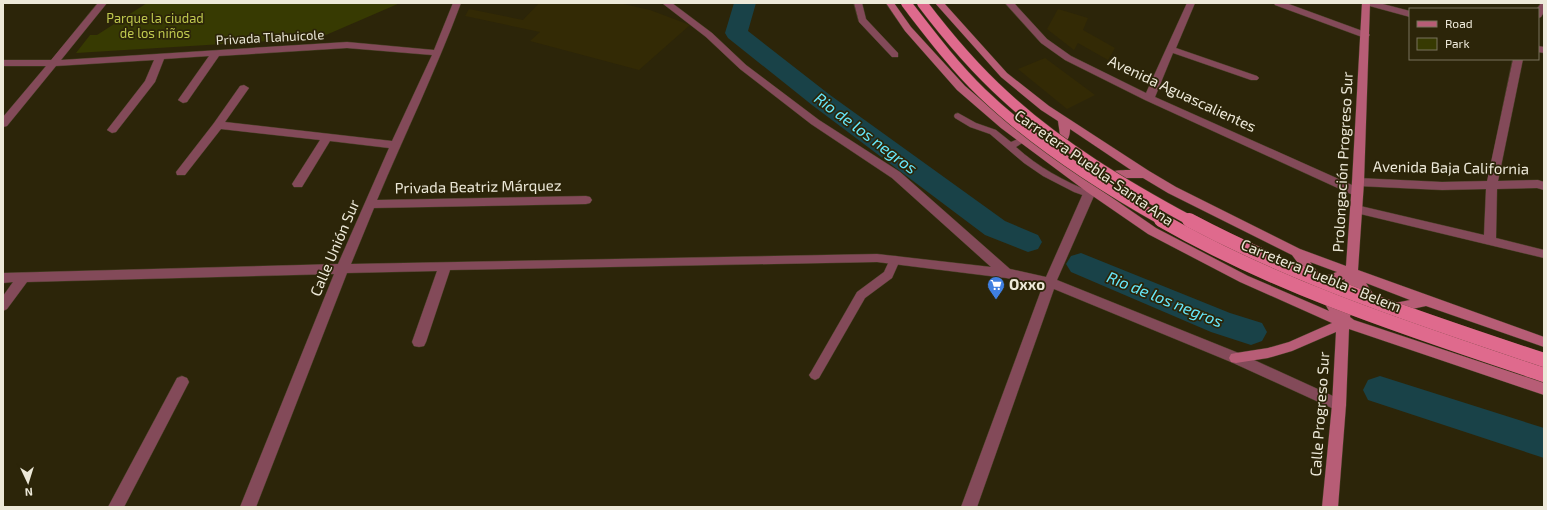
<svg xmlns="http://www.w3.org/2000/svg" width="1547" height="510" font-family="'Exo 2',sans-serif">
  <style>
    .built { fill: #332a05 }
    .green { fill: #373a02 }
    .lines { fill: none; stroke-linecap: round; stroke-linejoin: round }
    .river { fill: #194248; fill-rule: evenodd }
    .lane-casing { stroke: #474026; stroke-width: 1 }
    .street-casing { stroke: #474026; stroke-width: 1 }
    .secondary-casing { stroke: #474026; stroke-width: 1 }
    .lane { fill: #834a59; fill-rule: evenodd }
    .street { fill: #834a59; fill-rule: evenodd }
    .secondary { fill: #b75d76; fill-rule: evenodd }
    .primary-bridge-far1-casing { stroke: #474026; stroke-width: 11; stroke-linecap: butt }
    .primary-bridge-casing { stroke: #474026; stroke-width: 14; stroke-linecap: butt }
    .primary-bridge-far1 { stroke: #df6a8d; stroke-width: 10 }
    .primary-bridge { stroke: #df6a8d; stroke-width: 14 }
    .labels { text-anchor: middle; stroke-width: 3.5; stroke-linejoin: round; paint-order: stroke }
    .far-park-label { font-size: 13px; fill: #c0c94f; stroke: #2c2509 }
    .far-street-label { font-size: 13px; fill: #ede9d9; stroke: #2c2509 }
    .street-label { font-size: 15px; fill: #ede9d9; stroke: #2c2509 }
    .poi-label { font-size: 15px; font-weight: bold; fill: #ede9d9; stroke: #2c2509; text-anchor: start }
    .water-label { font-size: 16px; font-style: italic; fill: #67e8fb; stroke: #2c2509 }
  </style>
  <rect width="100%" height="100%" fill="#2c2509"/>
  <g class="built">
    <path d="M539 3H619L650 10 690 25 639 70 530 41 540 32 465 16 469 9 523 20Z"/>
    <path d="M1058 9 1088 18 1083 30 1115 48 1108 60 1078 43 1074 50 1047 29Z"/>
    <path d="M1045 58 1095 95 1067 109 1018 69Z"/>
  </g>
  <path class="green" d="M147 3H400L319 38 76 53 90 35H97Z"/>
  <g class="lines">
    <g class="river">
      <path d="M734 3H756L748 31 830 95 1005 221 1038 235 1042 242 1038 249 1028 252 985 235 812 105 728 38 725 33Z"/>
      <path d="M1081 253 1230 313 1262 323 1267 332 1262 341 1251 345 1211 332 1071 272 1066 264 1071 256Z"/>
      <path d="M1380 376 1544 428V458L1368 400 1363 390 1368 380Z"/>
    </g>
    <defs>
      <g id="lane">
        <path d="M854 3H862L866 19 898 53V57H892L859 22Z"/>
        <path d="M958 113 976 123 996 130 1011 142 1020 138H1026L1027 140 1016 147C1038 167 1064 181 1091 192L1093 194 1091 196 1088 197 1074 192 1043 176 1024 163 990 134 970 127 955 118 954 116 955 114Z"/>
        <path d="M895 256 899 257 900 260 892 278 865 298 819 378 815 380 811 378 809 375 811 372 857 292 884 272 891 257Z"/>
      </g>
      <g id="street">
        <path d="M98 3H107L61 60 347 42 434 50 453 3H461C436 70 405 134 377 200L586 196 590 197 592 200 590 203 586 204 374 208 351 264 877 254 991 267 892 178 811 124 740 69 706 37 662 3H672L712 33 746 65 819 120 900 172 1010 269 1046 277 1085 189 1087 186H1095L1097 189 1057 280 1241 354 1344 401 1346 405 1344 409 1339 411 1334 409 1231 362 1054 289 977 507H961L1043 285 1006 278 877 262 450 270 426 342 424 346 419 347 414 346 412 342 437 271 347 273 256 507H240L334 274 27 282 7 309 3 311V296L13 282 3 283V273L338 264 389 148 330 141 302 187H294L292 184 320 140 221 129 185 175H177L176 172 214 123 240 86 244 85 249 88 225 122 392 141 432 55 347 48 219 56 187 102 183 103 178 100 209 56 164 59 155 82 116 132 112 133 107 130 145 81 154 60 56 66 7 126 3 127V117L46 66H3V60H51Z"/>
        <path d="M1005 3H1014L1047 39 1071 56 1146 93 1187 3H1195L1176 48 1257 76 1259 78 1257 80H1251L1173 53 1155 97 1361 189 1363 192 1361 195H1353L1145 100 1065 60 1041 43Z"/>
        <path d="M1274 3H1286L1368 33 1370 35 1368 37H1362L1275 5Z"/>
        <path d="M1365 3H1379L1410 11V17L1366 5Z"/>
        <path d="M1541 3H1544V12L1541 17 1538 18 1537 9Z"/>
        <path d="M1538 46 1544 47V53L1538 52Z"/>
        <path d="M1513 59H1523L1498 181 1538 180 1544 182V190L1537 188 1497 189 1496 238 1544 250V258L1352 212 1350 209 1352 206 1356 205 1484 235 1486 189 1442 190 1358 186 1354 185 1352 182 1354 179 1358 178 1442 182 1487 181Z"/>
        <path d="M182 376 187 378 189 382 124 507H108L177 378Z"/>
      </g>
      <path id="secondary" d="M886 3H894L911 27 965 86 1009 124 1035 143 1053 142 1059 138 1060 135 1058 121 1041 110 1001 77 935 3H944L1007 73 1049 106 1149 171 1176 187 1300 249 1346 266 1352 182 1362 3H1370L1364 182 1358 270 1544 337V347L1426 306 1389 314 1385 313 1383 309 1385 305 1410 300 1366 283 1379 303 1377 306C1366 310 1361 295 1356 287L1350 317 1354 320 1544 383V395L1349 329 1346 405 1338 507H1322L1332 405 1336 332 1292 351 1268 358 1236 363 1231 362 1229 358 1231 354 1236 353 1268 348 1289 342 1332 323 1240 282 1148 234 1087 192 1001 128 957 90 905 31ZM1070 129 1131 170C1117 170 1100 171 1090 183L1044 150C1058 149 1070 145 1070 129ZM1122 178H1143L1168 193 1292 255 1315 286 1329 311 1248 276 1156 228 1098 188 1105 182ZM1310 262 1337 272 1322 277ZM1345 279 1340 306 1327 285Z"/>
    </defs>
    <use href="#lane" class="lane-casing"/>
    <use href="#street" class="street-casing"/>
    <use href="#secondary" class="secondary-casing"/>
    <use href="#lane" class="lane"/>
    <use href="#street" class="street"/>
    <use href="#secondary" class="secondary"/>
    <defs>
      <g id="primary-bridge-far1">
        <path d="M906 3C930 34 954 66 982 93 1035 144 1099 185 1163 221"/>
        <path d="M922 3C947 36 974 68 1005 96 1059 146 1126 186 1191 221"/>
      </g>
      <g id="primary-bridge">
        <path d="M1161 220C1281 289 1414 331 1544 375"/>
        <path d="M1189 220C1302 280 1423 320 1544 360"/>
      </g>
    </defs>
    <use href="#primary-bridge-far1" class="primary-bridge-far1-casing"/>
    <use href="#primary-bridge" class="primary-bridge-casing"/>
    <use href="#primary-bridge-far1" class="primary-bridge-far1"/>
    <use href="#primary-bridge" class="primary-bridge"/>
  </g>
  <defs>
    <symbol id="supermarket-pin" viewBox="-11 -11 22 30"><path d="M0 17L-7.5 6A9.5 9.5 0 1 1 7.5 6Z" fill="#3f7fe0" stroke="#2c2509"/><path d="M-6-5.5h2.5l.6 2H6L4.5 2H-2.5L-4.4-4H-6ZM-1.5 3.2a1.3 1.3 0 1 0 .1 0ZM3 3.2a1.3 1.3 0 1 0 .1 0Z" fill="#fff"/></symbol>
  </defs>
  <g fill-rule="evenodd">
    <use href="#supermarket-pin" x="986" y="275" width="20" height="27"/>
  </g>
  <g class="labels">
    <g class="far-park-label">
      <text x="155" y="23">Parque la ciudad<tspan x="155" dy="15">de los niños</tspan></text>
    </g>
    <g class="far-street-label">
      <text transform="translate(270 37) rotate(-3)" y="5">Privada Tlahuicole</text>
    </g>
    <g class="street-label">
      <text transform="translate(1182 94) rotate(25)" y="5">Avenida Aguascalientes</text>
      <text transform="translate(1343 162) rotate(-87)" y="5">Prolongación Progreso Sur</text>
      <text transform="translate(1094 168) rotate(35)" y="5">Carretera Puebla-Santa Ana</text>
      <text transform="translate(1451 168) rotate(1)" y="5">Avenida Baja California</text>
      <text transform="translate(478 187) rotate(-1)" y="5">Privada Beatriz Márquez</text>
      <text transform="translate(335 248) rotate(-67)" y="5">Calle Unión Sur</text>
      <text transform="translate(1321 276) rotate(22)" y="5">Carretera Puebla - Belem</text>
      <text transform="translate(1320 414) rotate(-86)" y="5">Calle Progreso Sur</text>
    </g>
    <g class="poi-label">
      <text x="1009" y="290">Oxxo</text>
    </g>
    <g class="water-label">
      <text transform="translate(866 133) rotate(37)" y="6">Rio de los negros</text>
      <text transform="translate(1165 299) rotate(22)" y="6">Rio de los negros</text>
    </g>
  </g>
  <rect width="1547" height="510" fill="none" stroke="#ede9d9" stroke-width="8"/>
  <rect x="1409" y="8" width="130" height="52" fill="#2c2509" stroke="#79735c"/>
  <rect x="1417" y="21" width="20" height="6" fill="#b75d76" stroke="#79735c"/>
  <text x="1445" y="28" font-size="12" fill="#ede9d9">Road</text>
  <rect x="1417" y="38" width="20" height="12" fill="#373a02" stroke="#79735c"/>
  <text x="1445" y="48" font-size="12" fill="#ede9d9">Park</text>
  <g transform="translate(28 482) rotate(176)" stroke="#2c2509" stroke-width="3" paint-order="stroke">
  <path d="M0-3L7 15L0 10L-7 15Z" fill="#ede9d9"/>
  <text y="-6" font-size="11" font-weight="bold" text-anchor="middle" fill="#ede9d9">N</text>
  </g>
</svg>
